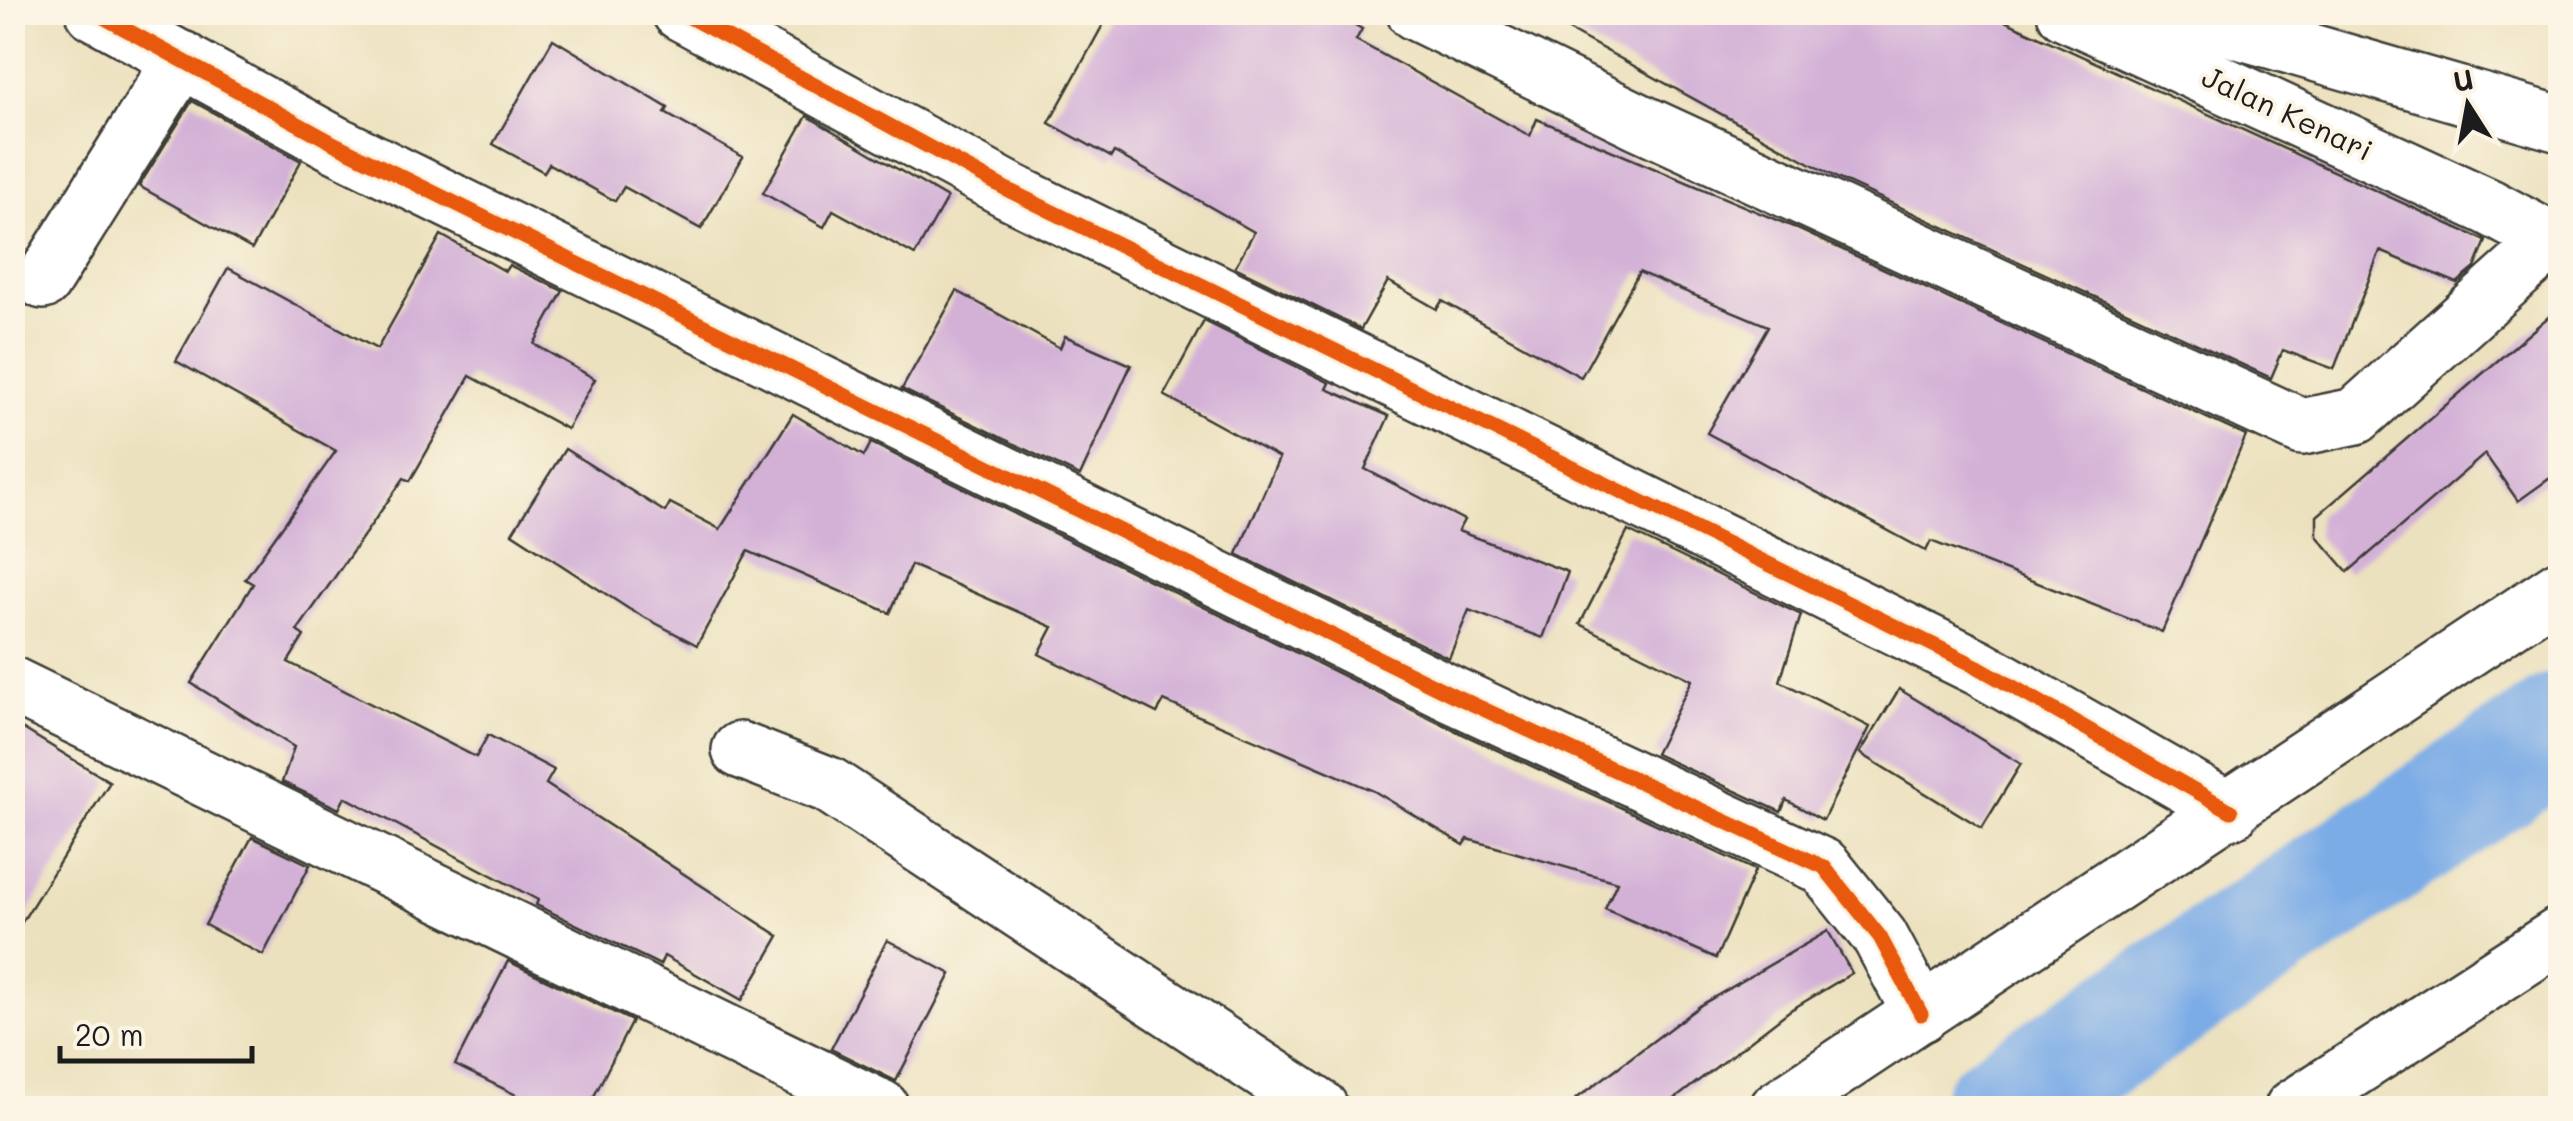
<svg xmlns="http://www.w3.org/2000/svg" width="2573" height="1121" font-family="Mali,sans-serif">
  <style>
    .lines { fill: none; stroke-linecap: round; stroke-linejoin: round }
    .river { stroke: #7bace6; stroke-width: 115 }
    .building { fill: #d3b1d7 }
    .minor-casing { stroke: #3b3a34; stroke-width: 60 }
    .minor { stroke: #fff; stroke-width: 55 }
    .cycleway-casing { stroke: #fcf5e5; stroke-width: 21 }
    .cycleway { stroke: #e8590c; stroke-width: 15 }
    .labels { text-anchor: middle; stroke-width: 8; stroke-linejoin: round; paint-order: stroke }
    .street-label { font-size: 30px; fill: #1c1c1c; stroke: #fcf5e5 }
  </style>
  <rect width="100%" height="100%" fill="#fcf5e5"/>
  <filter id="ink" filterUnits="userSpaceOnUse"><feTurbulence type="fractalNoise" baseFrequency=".01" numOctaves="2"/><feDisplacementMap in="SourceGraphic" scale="20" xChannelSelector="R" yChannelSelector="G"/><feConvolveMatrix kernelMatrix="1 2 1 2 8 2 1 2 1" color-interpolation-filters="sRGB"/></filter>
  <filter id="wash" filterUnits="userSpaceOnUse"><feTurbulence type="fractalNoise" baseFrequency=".0048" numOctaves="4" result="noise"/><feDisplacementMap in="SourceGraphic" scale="40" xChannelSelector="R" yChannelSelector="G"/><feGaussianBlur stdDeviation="2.25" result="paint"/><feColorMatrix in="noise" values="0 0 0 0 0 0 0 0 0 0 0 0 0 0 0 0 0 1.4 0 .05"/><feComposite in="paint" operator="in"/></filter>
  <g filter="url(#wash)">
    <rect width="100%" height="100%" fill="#ece1be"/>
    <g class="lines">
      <path class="river" d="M1999 1108 2560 730"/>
    </g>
    <g id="blocks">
      <g class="building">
        <path d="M1110 12H1332L1362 29 1356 40 1530 136 1537 119 1791 226 2246 436 2162 632 1931 541 1926 551 1707 433 1768 326 1639 272 1581 377 1442 301 1437 309 1388 281 1361 329 1235 267 1254 232 1114 152 1111 157 1049 123Z"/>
        <path d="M1536 12H1985L2486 241 2475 268 2457 283 2380 251 2334 369 2283 350 2271 378 1839 179Z"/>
        <path d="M553 39 668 108 665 113 743 157 701 229 624 187 615 201 549 164 544 172 493 144Z"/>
        <path d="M192 101 301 161 252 249 139 186Z"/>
        <path d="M807 116 947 198 915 255 833 210 824 227 763 193Z"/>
        <path d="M441 235 505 271 509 265 563 291 534 344 595 379 567 429 470 376 410 481 404 478 297 631 304 636 288 662 476 757 488 735 554 770 546 784 779 936 742 1000 664 956 660 965 536 905 538 900 345 797 339 809 282 782 294 747 191 683 253 584 245 579 336 451 176 361 228 268 377 349Z"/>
        <path d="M957 291 1060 348 1065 336 1131 365 1080 476 902 389Z"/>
        <path d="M2560 307V471L2518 501 2485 454 2348 572 2317 536V516Z"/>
        <path d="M1204 321 1330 383 1327 389 1389 416 1365 469 1464 520 1458 531 1568 572 1543 638 1469 610 1449 658 1237 554 1279 458 1164 395Z"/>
        <path d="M793 414 864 456 871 443 1439 723 1755 870 1716 958 1605 909 1617 882 1468 839 1464 845 1374 791 1164 701 1157 713 1039 654 1053 627 911 565 890 613 748 551 697 645 629 609 512 533 565 449 665 512 670 503 720 529Z"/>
        <path d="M1628 531 1801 615 1780 681 1870 727 1823 820 1786 800 1781 812 1655 754 1692 680 1580 624Z"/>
        <path d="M1899 689 2021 764 1982 828 1860 753Z"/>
        <path d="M12 722 110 782 12 938Z"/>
        <path d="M252 837 310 865 263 955 205 925Z"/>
        <path d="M1828 931 1852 973 1789 1011 1663 1108H1564L1701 1005Z"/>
        <path d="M887 940 951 974 896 1081 831 1049Z"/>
        <path d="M508 961 632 1021 588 1108H543L455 1065Z"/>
      </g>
    </g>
  </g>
  <g filter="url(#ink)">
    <use href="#blocks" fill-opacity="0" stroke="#3b3a34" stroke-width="2.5"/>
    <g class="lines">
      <defs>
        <g id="minor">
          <path d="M94 12 335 144 1453 695 1824 867 1880 937 1921 1014"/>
          <path d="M680 12 1008 190 1978 667 2231 811"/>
          <path d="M1415 12 1640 122 2302 427 2356 416 2560 233"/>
          <path d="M2065 12 2489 207 2560 245"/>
          <path d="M2173 12 2560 124"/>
          <path d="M43 281 182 59"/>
          <path d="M12 685 881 1108"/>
          <path d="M740 750 829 785 1320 1108"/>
          <path d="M1778 1108 2560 588"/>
          <path d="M2293 1108 2560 935"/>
        </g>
      </defs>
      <use href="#minor" class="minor-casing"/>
      <use href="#minor" class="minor"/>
      <defs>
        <g id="cycleway">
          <path d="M94 12 335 144 1453 695 1824 867 1880 937 1921 1014"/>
          <path d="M680 12 1008 190 1978 667 2231 811"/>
        </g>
      </defs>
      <use href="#cycleway" class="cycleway-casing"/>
      <use href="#cycleway" class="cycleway"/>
    </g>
  </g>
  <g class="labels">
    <g class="street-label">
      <text transform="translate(2287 114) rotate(25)" y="10">Jalan Kenari</text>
    </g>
  </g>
  <rect width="2573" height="1121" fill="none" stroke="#fcf5e5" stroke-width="50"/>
  <g transform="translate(2468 105) rotate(349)" stroke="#fcf5e5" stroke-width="8" paint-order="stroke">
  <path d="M0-8L18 38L0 25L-18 38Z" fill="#1c1c1c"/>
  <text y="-15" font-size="28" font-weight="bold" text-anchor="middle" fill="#1c1c1c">U</text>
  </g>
  <path d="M60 1046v15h192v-15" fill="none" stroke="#1c1c1c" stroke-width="5"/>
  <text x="75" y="1046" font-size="30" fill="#1c1c1c" stroke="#fcf5e5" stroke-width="8" paint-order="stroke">20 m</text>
</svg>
